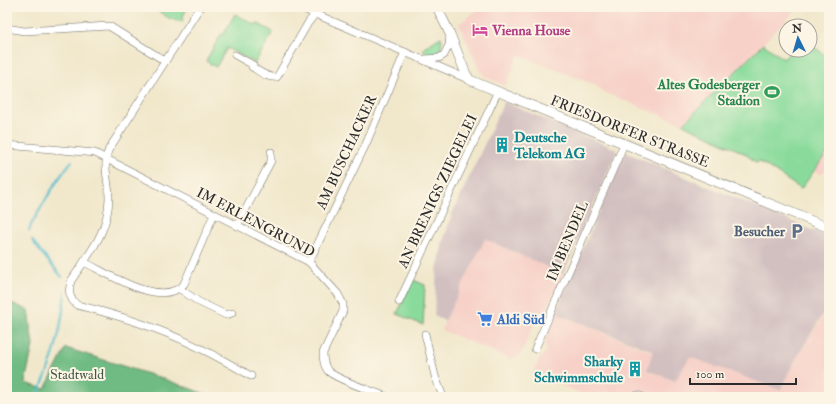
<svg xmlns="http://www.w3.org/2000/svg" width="836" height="404" font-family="'IM FELL Double Pica',serif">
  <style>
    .built { fill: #f7d1c8 }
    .industrial { fill: #d2bfc0 }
    .green { fill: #8adb9b; stroke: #5a8363 }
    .forest { fill: #6fbb83; stroke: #4d7357 }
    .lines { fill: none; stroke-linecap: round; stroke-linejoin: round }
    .stream { stroke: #55bed1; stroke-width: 2 }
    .street-casing { stroke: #706d63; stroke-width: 8 }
    .secondary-casing { stroke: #706d63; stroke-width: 10 }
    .street { stroke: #fff; stroke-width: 7 }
    .secondary { stroke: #fff; stroke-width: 9 }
    .labels { text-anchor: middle; stroke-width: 4; stroke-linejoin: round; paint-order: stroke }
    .hotel-label { font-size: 14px; font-weight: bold; fill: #b23c85; stroke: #fcf5e5; text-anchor: start }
    .leisure-label { font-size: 14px; font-weight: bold; fill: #27864d; stroke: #fcf5e5; text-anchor: end }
    .street-label { font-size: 14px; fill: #2b2b2b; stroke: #fcf5e5 }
    .culture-label { font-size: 14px; font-weight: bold; fill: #0d838f; stroke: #fcf5e5; text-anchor: start }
    .service-label { font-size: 14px; font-weight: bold; fill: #4e5e75; stroke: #fcf5e5; text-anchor: end }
    .shop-label { font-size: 14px; font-weight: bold; fill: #366cbe; stroke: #fcf5e5; text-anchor: start }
    .park-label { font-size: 14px; fill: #435747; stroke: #fcf5e5 }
  </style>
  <rect width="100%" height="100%" fill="#fcf5e5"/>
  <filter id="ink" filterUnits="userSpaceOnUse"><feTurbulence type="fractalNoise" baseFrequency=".025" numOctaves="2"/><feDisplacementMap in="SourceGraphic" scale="8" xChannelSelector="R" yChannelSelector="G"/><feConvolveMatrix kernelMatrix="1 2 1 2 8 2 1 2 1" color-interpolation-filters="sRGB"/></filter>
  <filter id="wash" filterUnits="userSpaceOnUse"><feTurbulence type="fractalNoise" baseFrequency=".012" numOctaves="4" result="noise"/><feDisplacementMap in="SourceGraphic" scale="16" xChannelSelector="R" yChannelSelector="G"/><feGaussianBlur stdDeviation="0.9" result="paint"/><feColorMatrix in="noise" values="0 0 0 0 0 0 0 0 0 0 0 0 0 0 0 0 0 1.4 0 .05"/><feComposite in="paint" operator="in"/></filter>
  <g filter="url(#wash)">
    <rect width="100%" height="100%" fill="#f1e8cc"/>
    <g class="built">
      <path d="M481 7H799L683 124 606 93 593 84 519 55 505 86 486 77 480 71 459 24Z"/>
      <path d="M829 151V172L825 170 821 175 815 170Z"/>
      <path d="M485 239 563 274 545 313 540 312 520 355 511 359 441 330Z"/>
      <path d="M829 306V397H654L638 392 636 397H622L605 391 601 397H589L533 373 539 360 546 352 545 340 555 313 653 352 647 370 674 381 690 356 780 390 796 359Z"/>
    </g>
    <g class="industrial">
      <path d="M504 102 616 149V153L563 274 485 239 445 321 434 316 437 270 443 242 452 214Z"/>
      <path d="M625 152 829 237V304L796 359 780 390 690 357 675 381 647 370 653 351 555 313Z"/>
    </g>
    <g class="green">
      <path d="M153 7H188L184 14 182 22 170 19Z"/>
      <path d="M235 14 255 25 257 23 273 32 255 63 227 48 216 67 206 61 221 34 223 35Z"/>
      <path d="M441 37C443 42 441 53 434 55 430 55 426 53 423 51L426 46Z"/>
      <path d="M763 44 784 59 791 50H810V44L829 58V150L801 189 759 161 757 163 744 153 683 124Z"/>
      <path d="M413 280 425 285 423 325 397 314Z"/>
    </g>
    <path class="forest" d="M7 301 28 310 33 345 25 383 45 389 66 348 164 379 213 397H7Z"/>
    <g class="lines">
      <g class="stream">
        <path d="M29 231 31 225C44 203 55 181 72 161"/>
        <path d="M32 240 40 251 62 277"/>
        <path d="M36 397C53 365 62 328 65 292"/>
      </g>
    </g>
  </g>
  <g filter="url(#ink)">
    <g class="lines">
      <defs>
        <g id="street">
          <path d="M200 7 109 149C102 164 109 182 109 198 108 234 89 253 71 281 68 291 69 298 77 305 105 312 134 320 161 331 193 343 222 359 251 376"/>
          <path d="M299 7 470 80"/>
          <path d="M7 28 24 31 109 26 165 61"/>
          <path d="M235 55 253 65 252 67C259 71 268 79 277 77L308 23 315 14"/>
          <path d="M425 59 439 58 444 55 449 45 450 35"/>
          <path d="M7 145 95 153 309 262 338 294 343 304V311L323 353C323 359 324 366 328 371 335 379 375 392 387 397"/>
          <path d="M237 226 271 161V152"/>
          <path d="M84 262C109 274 161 309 184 284L214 214"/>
          <path d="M309 262 366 144 405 52"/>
          <path d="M180 289 199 302 226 315 232 313"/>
          <path d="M399 302 498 91"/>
          <path d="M425 334 435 376 443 397"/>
          <path d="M535 349 624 144"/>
          <path d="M637 395 643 397"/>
        </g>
        <path id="secondary" d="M437 7 450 34 466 74 470 80 829 228"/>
      </defs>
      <use href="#street" class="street-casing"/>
      <use href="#secondary" class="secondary-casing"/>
      <use href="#street" class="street"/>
      <use href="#secondary" class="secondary"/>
    </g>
  </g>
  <defs>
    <symbol id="hotel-bare" viewBox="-9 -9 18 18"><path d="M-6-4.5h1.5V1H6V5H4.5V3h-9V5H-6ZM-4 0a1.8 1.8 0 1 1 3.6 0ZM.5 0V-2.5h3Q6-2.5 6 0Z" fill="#d1479c" stroke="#fcf5e5" stroke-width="2.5" paint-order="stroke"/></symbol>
    <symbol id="stadium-bare" viewBox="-9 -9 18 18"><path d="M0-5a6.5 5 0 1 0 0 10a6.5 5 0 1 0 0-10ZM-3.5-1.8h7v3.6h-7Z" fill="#2e9e5b" stroke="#fcf5e5" stroke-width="2.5" paint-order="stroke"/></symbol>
    <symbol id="building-bare" viewBox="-9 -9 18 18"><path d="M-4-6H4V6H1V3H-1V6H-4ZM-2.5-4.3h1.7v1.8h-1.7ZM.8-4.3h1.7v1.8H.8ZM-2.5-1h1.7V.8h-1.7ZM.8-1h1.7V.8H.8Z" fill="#0f9aa8" stroke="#fcf5e5" stroke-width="2.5" paint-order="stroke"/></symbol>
    <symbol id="parking-bare" viewBox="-9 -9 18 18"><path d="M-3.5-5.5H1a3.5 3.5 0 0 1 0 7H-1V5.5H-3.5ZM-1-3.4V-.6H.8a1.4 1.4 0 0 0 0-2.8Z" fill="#5c6f8a" stroke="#fcf5e5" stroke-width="2.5" paint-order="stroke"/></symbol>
    <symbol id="supermarket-bare" viewBox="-9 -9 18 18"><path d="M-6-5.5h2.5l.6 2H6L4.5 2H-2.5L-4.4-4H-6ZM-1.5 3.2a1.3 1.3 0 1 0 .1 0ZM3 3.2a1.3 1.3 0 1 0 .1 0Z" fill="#3f7fe0" stroke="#fcf5e5" stroke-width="2.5" paint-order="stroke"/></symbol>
  </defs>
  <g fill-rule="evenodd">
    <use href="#hotel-bare" x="469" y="19" width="22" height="22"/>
    <use href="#stadium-bare" x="761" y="81" width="22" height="22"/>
    <use href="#building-bare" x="491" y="134" width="22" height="22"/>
    <use href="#parking-bare" x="786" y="220" width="22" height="22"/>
    <use href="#supermarket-bare" x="474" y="308" width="22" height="22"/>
    <use href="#building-bare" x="624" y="358" width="22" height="22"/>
  </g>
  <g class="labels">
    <g class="hotel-label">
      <text x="492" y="35">Vienna House</text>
    </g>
    <g class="leisure-label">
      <text x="760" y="89">Altes Godesberger<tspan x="760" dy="16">Stadion</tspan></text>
    </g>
    <g class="street-label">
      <text transform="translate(630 131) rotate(22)" y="5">FRIESDORFER STRASSE</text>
      <text transform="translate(346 152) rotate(-65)" y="5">AM BUSCHACKER</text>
      <text transform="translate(437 191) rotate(-65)" y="5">AN BRENIGS ZIEGELEI</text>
      <text transform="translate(256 222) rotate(28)" y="5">IM ERLENGRUND</text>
      <text transform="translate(567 241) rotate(-67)" y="5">IM BENDEL</text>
    </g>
    <g class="culture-label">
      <text x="514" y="142">Deutsche<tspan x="514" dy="16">Telekom AG</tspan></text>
      <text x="623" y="366" text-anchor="end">Sharky<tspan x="623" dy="16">Schwimmschule</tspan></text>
    </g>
    <g class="service-label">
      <text x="785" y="236">Besucher</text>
    </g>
    <g class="shop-label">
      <text x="497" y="324">Aldi Süd</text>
    </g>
    <g class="park-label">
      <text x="77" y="379">Stadtwald</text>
    </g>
  </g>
  <rect width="836" height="404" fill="none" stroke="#fcf5e5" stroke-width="24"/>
  <g transform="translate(798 38) rotate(355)"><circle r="19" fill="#fcf5e5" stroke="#a8a49b"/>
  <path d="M0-3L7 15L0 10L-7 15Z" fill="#1f6fb2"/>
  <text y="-6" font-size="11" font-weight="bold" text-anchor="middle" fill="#2b2b2b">N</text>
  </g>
  <path d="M690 378v6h106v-6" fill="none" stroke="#2b2b2b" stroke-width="2"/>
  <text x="696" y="378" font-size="12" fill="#2b2b2b" stroke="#fcf5e5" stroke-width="3" paint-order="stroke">100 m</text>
</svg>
